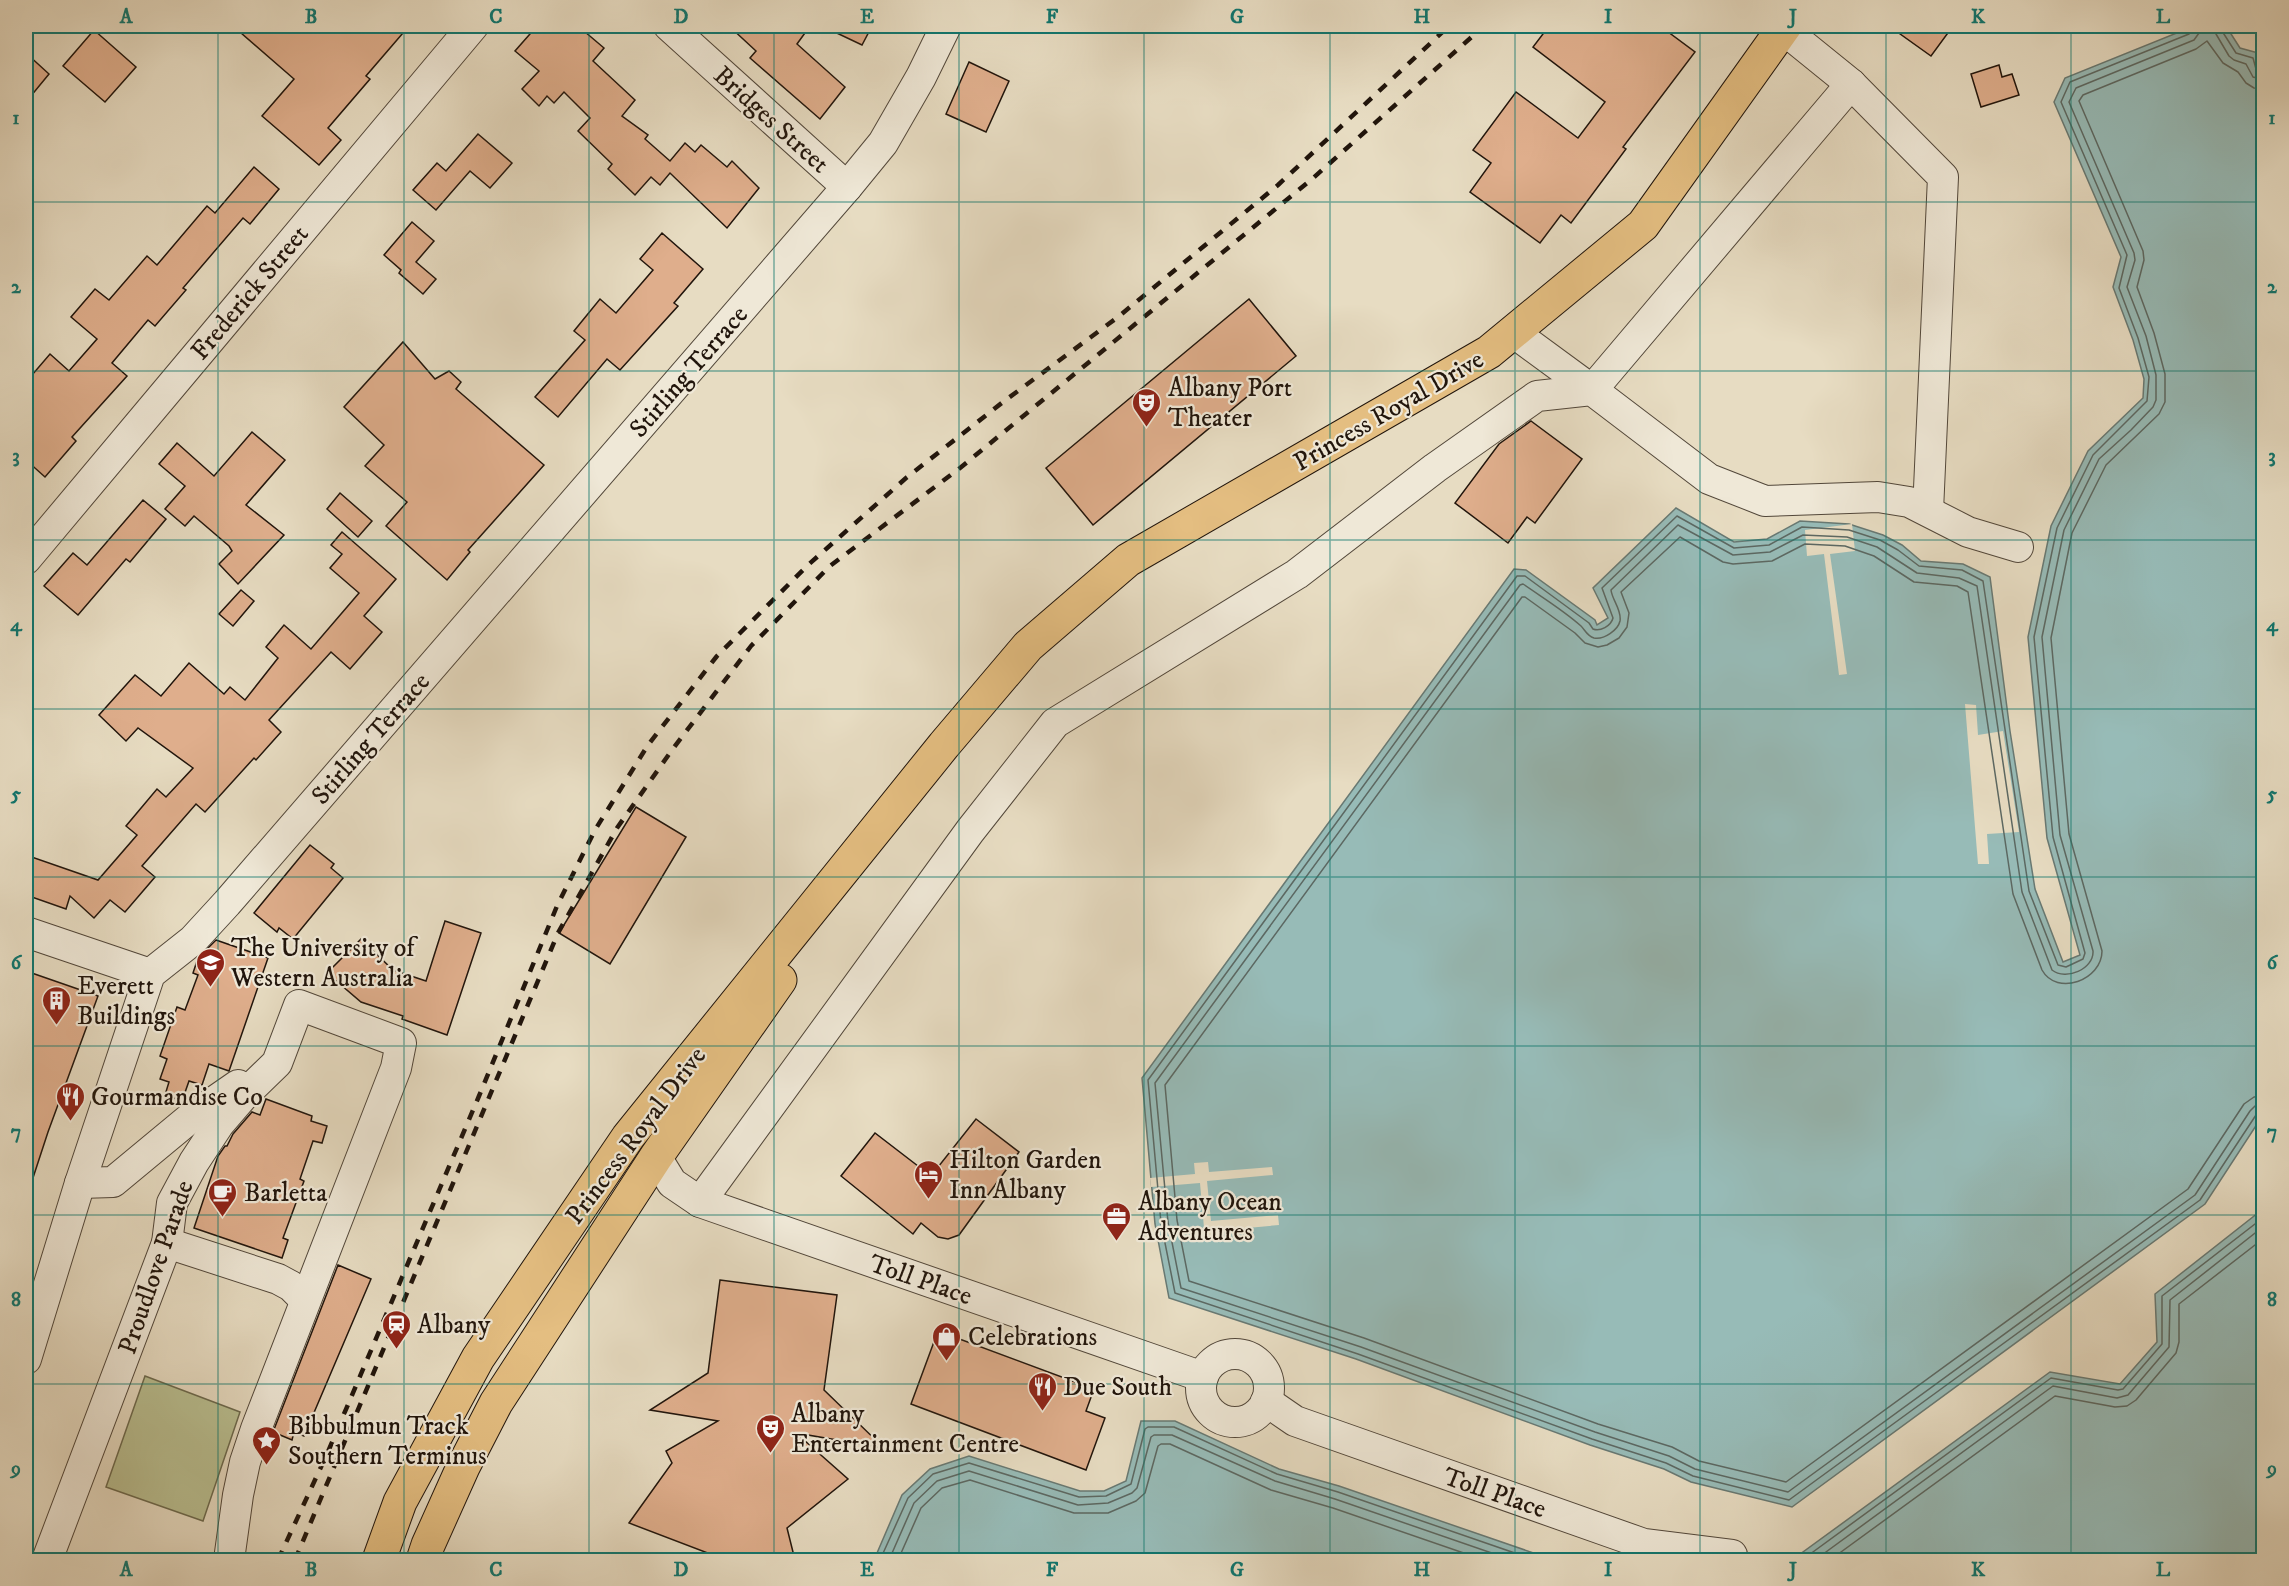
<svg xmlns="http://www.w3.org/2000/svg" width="2289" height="1586" font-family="'IM FELL DW Pica',serif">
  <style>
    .green { fill: #b9bf91; stroke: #6d6a4e; stroke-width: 1.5 }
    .water { fill: #97bbb7; stroke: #687973; stroke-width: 1.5 }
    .pier { fill: #e7dcc2 }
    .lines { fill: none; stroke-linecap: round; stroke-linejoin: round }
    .shore { stroke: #5c6862; stroke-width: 1.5 }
    .building { fill: #dfae8c; stroke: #21150c; stroke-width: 1.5 }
    .minor-casing { stroke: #52473a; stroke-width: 32 }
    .major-casing { stroke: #21150c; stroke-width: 35 }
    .minor { stroke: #efe8d7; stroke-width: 30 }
    .major { stroke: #e4be81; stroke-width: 33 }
    .rail { stroke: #21150c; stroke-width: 4.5; stroke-dasharray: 10 10; stroke-linecap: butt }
    .grid { fill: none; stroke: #0f766e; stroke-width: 1.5; stroke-opacity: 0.55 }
    .labels { text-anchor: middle; stroke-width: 4.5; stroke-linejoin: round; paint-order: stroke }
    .street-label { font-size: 26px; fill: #21150c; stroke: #efe8d7 }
    .poi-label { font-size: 26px; fill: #21150c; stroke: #efe8d7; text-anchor: start }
    .neatline { fill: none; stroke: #0f766e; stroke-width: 2 }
    .grid-label { font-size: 20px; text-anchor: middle; font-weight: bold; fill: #0f766e }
  </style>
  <rect width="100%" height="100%" fill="#e7dcc2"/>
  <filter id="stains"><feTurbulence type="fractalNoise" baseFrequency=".00333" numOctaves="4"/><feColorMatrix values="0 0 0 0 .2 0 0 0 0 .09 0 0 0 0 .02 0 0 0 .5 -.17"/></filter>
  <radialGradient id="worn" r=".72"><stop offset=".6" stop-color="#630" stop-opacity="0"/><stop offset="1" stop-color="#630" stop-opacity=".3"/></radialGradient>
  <path class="green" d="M145 1376 240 1412 203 1521 106 1487Z"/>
  <g class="water">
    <path d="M2194 26H2226L2240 48 2262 54 2260 66 2264 67 2263 1115 2205 1204 1792 1507 1691 1482 1664 1469 1590 1445 1356 1359 1169 1298 1155 1224 1142 1078 1514 569 1526 570 1595 620 1597 625 1608 618 1593 588 1676 508 1734 542 1767 539 1800 521 1849 524 1883 535 1902 545 1921 561 1963 564 1990 577 2010 731 2035 889 2063 962 2080 955 2047 838 2028 637 2051 526 2088 451 2143 398 2144 379 2133 340 2113 287 2121 257 2054 102 2065 78Z"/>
    <path d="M2263 1209V1560H1792L2050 1372 2120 1384 2157 1342 2155 1294Z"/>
    <path d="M1141 1421H1175L1279 1469 1339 1486 1554 1560H874L902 1495 930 1469 969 1456 1080 1491H1104L1126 1481Z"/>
  </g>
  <g class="pier">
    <path d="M1852 524 1855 551 1830 554 1847 674 1839 675 1824 554 1807 556 1805 530Z"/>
    <path d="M1965 704 1976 705 1978 735 2003 731 2019 832 1987 834 1989 864H1978Z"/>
    <path d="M1208 1162 1209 1172 1272 1167 1273 1175 1207 1181 1211 1221 1278 1215 1279 1225 1215 1231V1238L1205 1239 1200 1183 1151 1187 1150 1178 1195 1174 1194 1163Z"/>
  </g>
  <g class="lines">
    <g class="shore">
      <path d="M2193 26V30L2189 34 2070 82 2061 102 2127 255 2119 288 2138 338 2149 377 2147 401 2093 455 2057 528 2034 637 2053 837 2085 953 2083 959 2066 967 2058 965 2029 891 1983 581 1962 570 1919 566 1898 550 1880 540 1849 530 1802 527 1769 545 1734 548 1677 516 1602 588 1613 618C1611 626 1600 632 1593 629L1589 623 1525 576H1517L1148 1080 1161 1223 1175 1293 1358 1354 1592 1439 1666 1463 1693 1476 1789 1500 2200 1200 2256 1115 2264 1112"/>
      <path d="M2201 26 2199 33 2194 40 2076 88 2069 102 2134 253 2135 260 2127 287 2146 336 2156 375V400L2153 407 2131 430 2099 459 2064 530 2042 637 2060 835 2093 951C2094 969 2066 981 2052 970L2022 892 1977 586 1959 578 1917 573 1877 547 1847 537 1803 535 1770 552 1733 555 1678 525 1611 590C1612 600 1622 610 1620 621 1618 630 1604 640 1594 638 1587 636 1585 630 1581 626 1563 610 1543 598 1523 584L1520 585 1155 1083 1168 1222 1181 1288 1361 1347 1595 1432 1669 1456 1695 1469 1788 1492 2195 1195 2250 1111 2255 1106 2264 1105"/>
      <path d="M2214 26 2216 34 2229 56 2234 60 2246 64 2253 77 2264 80"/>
      <path d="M2221 26 2222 31 2236 53 2253 58 2256 69 2264 72"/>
      <path d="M2264 89 2254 88 2246 83 2238 72 2223 63 2207 41 2196 49 2083 95 2079 101 2143 251 2144 260 2137 287 2154 333 2165 374V402L2159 414 2106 465 2072 533 2051 638 2069 834 2102 951C2102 980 2057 997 2042 970L2013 894 1968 592 1957 586 1914 582 1874 556 1845 546 1805 544 1772 561 1733 564 1723 562 1680 537 1621 592 1629 613 1627 627 1619 638 1607 645 1598 647 1585 643 1575 633 1525 597H1522L1165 1085 1177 1220 1189 1281 1364 1338 1598 1424 1672 1447 1699 1461 1786 1482 2188 1189 2244 1104 2254 1097 2264 1096"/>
      <path d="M880 1560 908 1498 933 1474 969 1463 1079 1497 1106 1496 1131 1484 1145 1429 1148 1427H1174L1277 1474 1338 1492 1535 1560"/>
      <path d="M889 1560 914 1503 937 1481 969 1471 1078 1505 1108 1503 1132 1493 1137 1488 1151 1437 1154 1435H1172L1275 1481 1335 1499 1512 1560"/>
      <path d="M898 1560 921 1508 942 1488 970 1480 1074 1513H1108L1136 1501 1145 1493 1158 1446 1161 1444H1170L1271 1490 1333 1508 1484 1560"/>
      <path d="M1802 1560 2051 1378 2118 1390 2123 1389 2162 1344V1296L2264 1217"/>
      <path d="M1815 1560 2053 1386 2117 1398 2128 1395 2169 1347 2170 1300 2264 1226"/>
      <path d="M1830 1560 2055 1396 2115 1407 2127 1406 2136 1400 2176 1353 2179 1342V1304L2264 1238"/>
    </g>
  </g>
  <g class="building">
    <path d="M233 26H409L366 76 370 79 328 128 341 140 319 165 262 116 294 79Z"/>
    <path d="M537 26H578L604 48 593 61 635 100 622 116 648 135 645 139 670 161 685 143 695 152 701 145 727 167 732 161 759 188 727 228 670 173 660 185 651 177 635 195 608 169 612 164 578 131 590 118 564 92 554 103 547 96 539 106 522 89 539 71 515 51Z"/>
    <path d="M729 26H810L797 44 845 87 820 119 750 58 756 51Z"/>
    <path d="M822 26H872L862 45Z"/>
    <path d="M1549 26H1660L1695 52 1623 147 1626 149 1571 223 1561 215 1540 243 1470 192 1491 163 1473 150 1516 92 1578 138 1605 102 1533 47Z"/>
    <path d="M1889 26H1953L1931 56Z"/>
    <path d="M94 30 136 67 105 102 63 66Z"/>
    <path d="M26 53 49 74 26 102Z"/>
    <path d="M969 62 1009 81 986 132 946 114Z"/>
    <path d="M1999 65 2002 77 2012 74 2019 95 1981 107 1971 74Z"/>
    <path d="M478 134 512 163 490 188 470 171 436 210 413 190 437 163 446 171Z"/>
    <path d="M254 167 279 189 250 224 243 218 183 288 186 290 155 326 148 320 112 363 127 376 72 437 76 441 45 477 26 460V382L50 354 69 371 97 339 71 317 95 289 109 300 147 256 157 265 207 206 215 213Z"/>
    <path d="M412 222 434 241 416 262 436 279 423 294 399 273 401 270 384 255Z"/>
    <path d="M662 233 703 269 674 303 678 306 620 370 607 359 558 417 535 397 585 340 574 331 600 299 616 313 653 270 640 259Z"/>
    <path d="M1249 299 1296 356 1093 525 1046 468Z"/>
    <path d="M403 342 435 379 449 371 461 382 456 389 544 465 468 550 470 552 447 580 386 526 407 502 365 466 384 445 344 407Z"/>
    <path d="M1531 421 1582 459 1535 523 1527 517 1508 543 1455 503 1499 444Z"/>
    <path d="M252 432 285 460 246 505 284 535 238 584 219 564 232 551 229 546 194 516 185 526 165 509 185 486 159 464 177 443 214 476Z"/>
    <path d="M340 493 372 521 358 537 327 509Z"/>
    <path d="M143 500 166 519 130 562 126 559 78 615 44 586 73 553 87 565Z"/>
    <path d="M342 532 396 579 364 616 382 632 350 669 331 652 269 720 281 732 256 760 254 758 205 812 196 804 142 866 155 877 125 912 110 900 94 918 70 896 66 909 26 895V855L98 880 137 835 126 826 157 789 166 797 193 768 138 728 126 741 99 715 135 675 161 696 189 663 224 694 230 687 245 700 278 658 266 647 284 625 311 649 359 593 330 568 342 554 331 545Z"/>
    <path d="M241 590 254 601 233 626 219 614Z"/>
    <path d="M636 807 686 837 610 964 559 933Z"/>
    <path d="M310 845 334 864 331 868 343 878 293 939 279 928 277 932 254 913Z"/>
    <path d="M445 921 481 933 447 1035 402 1019 403 1016 361 1002 327 973 361 939 393 970 426 981Z"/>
    <path d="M216 940 268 958 229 1071 209 1064 202 1085 189 1081 182 1101 165 1095 169 1082 160 1079 167 1059 160 1056 177 1007 185 1010 198 975 193 973 198 958Z"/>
    <path d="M26 971 98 996 48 1132 29 1190 26 1189Z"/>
    <path d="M266 1099 312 1116 311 1121 327 1126 322 1143 313 1141 300 1179 304 1181 283 1238 288 1240 282 1258 194 1228 218 1156 225 1146H227L233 1134 252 1112 260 1115Z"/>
    <path d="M976 1119 1019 1152 959 1235 948 1239 938 1237 921 1223 913 1234 841 1176 875 1133 931 1176Z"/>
    <path d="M338 1265 371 1279 304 1436 294 1432 292 1440 273 1432Z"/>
    <path d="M720 1280 837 1295 824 1390 884 1448 796 1433 848 1479 787 1528 795 1560H726L629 1523 672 1463 666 1451 718 1421 650 1410 708 1373Z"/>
    <path d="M938 1331 1094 1389 1086 1411 1105 1418 1086 1470 911 1404Z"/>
  </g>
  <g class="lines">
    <defs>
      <g id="minor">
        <path d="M669 26 847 187"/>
        <path d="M1783 29 1851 84 1943 177 1928 511"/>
        <path d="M1513 332 1592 390 1851 84"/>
        <path d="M26 559 473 26"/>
        <path d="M26 932 150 974"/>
        <path d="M656 1157 672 1183 700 1202 1203 1377"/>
        <path d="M80 1183 113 1182 189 1119 238 1085"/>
        <path d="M700 1202 970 831 1055 723 1297 574 1435 468 1537 396 1592 390 1709 479 1765 501 1878 497 1909 502 1968 532 2018 547"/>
        <path d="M167 1243 278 1279 291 1286 305 1300"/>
        <circle cx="1235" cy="1388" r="34"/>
        <path d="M26 1359 80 1183 150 974 193 940 227 903 847 187 883 143 921 77 946 26"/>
        <path d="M1266 1401 1295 1421 1644 1544 1732 1555"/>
        <path d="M47 1560 167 1243 172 1203 194 1162 219 1124 243 1096 277 1063 299 1005 401 1043 396 1068 256 1429 245 1462 238 1495 229 1560"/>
      </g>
      <g id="major">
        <path d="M379 1560 400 1502 478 1358 628 1137 944 745 1028 646 1128 560 1489 352 1643 225 1785 26"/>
        <path d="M423 1560 428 1545 463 1467 496 1403 656 1157 780 980"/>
      </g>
    </defs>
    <use href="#minor" class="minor-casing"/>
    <use href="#major" class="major-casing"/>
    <use href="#minor" class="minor"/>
    <use href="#major" class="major"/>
    <g class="rail">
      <path d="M278 1560 327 1454 479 1096 557 906 595 830 648 745 717 656 808 565 906 478 1003 402 1118 317 1278 185 1449 26"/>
      <path d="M295 1560 558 933 617 828 672 750 751 646 830 566 960 468 1312 179 1484 26"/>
    </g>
  </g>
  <path class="grid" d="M218 26V1560M404 26V1560M589 26V1560M774 26V1560M959 26V1560M1144 26V1560M1330 26V1560M1515 26V1560M1700 26V1560M1886 26V1560M2071 26V1560M26 202H2264M26 371H2264M26 540H2264M26 709H2264M26 877H2264M26 1046H2264M26 1215H2264M26 1384H2264"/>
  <defs>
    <symbol id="theatre-pin" viewBox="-11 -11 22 30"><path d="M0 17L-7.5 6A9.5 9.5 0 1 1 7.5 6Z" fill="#8f2418" stroke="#efe8d7"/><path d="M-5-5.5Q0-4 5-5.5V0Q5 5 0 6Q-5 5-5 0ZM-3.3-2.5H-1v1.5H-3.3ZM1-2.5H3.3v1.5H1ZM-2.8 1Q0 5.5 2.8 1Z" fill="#fff"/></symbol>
    <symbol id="university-pin" viewBox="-11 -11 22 30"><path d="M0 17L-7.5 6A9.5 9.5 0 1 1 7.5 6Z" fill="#8f2418" stroke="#efe8d7"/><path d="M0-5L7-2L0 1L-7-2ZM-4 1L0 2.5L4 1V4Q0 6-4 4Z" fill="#fff"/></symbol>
    <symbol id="building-pin" viewBox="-11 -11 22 30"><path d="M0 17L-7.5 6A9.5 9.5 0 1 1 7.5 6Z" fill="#8f2418" stroke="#efe8d7"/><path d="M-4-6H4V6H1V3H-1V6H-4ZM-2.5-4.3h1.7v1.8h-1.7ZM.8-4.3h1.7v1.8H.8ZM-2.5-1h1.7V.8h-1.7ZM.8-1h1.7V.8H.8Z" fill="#fff"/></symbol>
    <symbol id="restaurant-pin" viewBox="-11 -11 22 30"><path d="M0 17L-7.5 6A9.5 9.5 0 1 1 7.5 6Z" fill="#8f2418" stroke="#efe8d7"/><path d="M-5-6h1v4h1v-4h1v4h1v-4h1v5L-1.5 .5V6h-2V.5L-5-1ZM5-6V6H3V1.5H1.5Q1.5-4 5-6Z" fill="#fff"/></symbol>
    <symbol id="hotel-pin" viewBox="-11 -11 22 30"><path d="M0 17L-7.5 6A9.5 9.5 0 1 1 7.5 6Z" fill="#8f2418" stroke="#efe8d7"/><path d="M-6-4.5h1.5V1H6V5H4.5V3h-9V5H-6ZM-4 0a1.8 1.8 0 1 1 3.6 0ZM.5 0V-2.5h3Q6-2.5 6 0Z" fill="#fff"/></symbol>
    <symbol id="cafe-pin" viewBox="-11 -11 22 30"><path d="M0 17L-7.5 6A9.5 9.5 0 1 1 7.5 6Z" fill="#8f2418" stroke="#efe8d7"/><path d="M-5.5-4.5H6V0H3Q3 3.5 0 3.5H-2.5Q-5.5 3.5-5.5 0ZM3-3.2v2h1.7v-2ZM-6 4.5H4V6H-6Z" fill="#fff"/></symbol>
    <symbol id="office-pin" viewBox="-11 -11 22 30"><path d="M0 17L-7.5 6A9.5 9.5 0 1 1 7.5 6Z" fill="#8f2418" stroke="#efe8d7"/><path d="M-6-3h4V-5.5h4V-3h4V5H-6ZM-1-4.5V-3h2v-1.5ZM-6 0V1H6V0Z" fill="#fff"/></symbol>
    <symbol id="station-pin" viewBox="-11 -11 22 30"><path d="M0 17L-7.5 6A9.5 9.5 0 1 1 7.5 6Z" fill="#8f2418" stroke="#efe8d7"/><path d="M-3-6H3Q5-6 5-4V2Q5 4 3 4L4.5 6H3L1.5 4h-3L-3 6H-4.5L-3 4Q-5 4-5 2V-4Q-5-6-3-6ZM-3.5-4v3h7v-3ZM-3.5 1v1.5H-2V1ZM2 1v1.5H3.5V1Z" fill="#fff"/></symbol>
    <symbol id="shop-pin" viewBox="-11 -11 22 30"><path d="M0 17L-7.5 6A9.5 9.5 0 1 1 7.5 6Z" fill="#8f2418" stroke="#efe8d7"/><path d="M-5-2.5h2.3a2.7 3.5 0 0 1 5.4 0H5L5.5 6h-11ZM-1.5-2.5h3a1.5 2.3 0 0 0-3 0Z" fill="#fff"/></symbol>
    <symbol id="sight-pin" viewBox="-11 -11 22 30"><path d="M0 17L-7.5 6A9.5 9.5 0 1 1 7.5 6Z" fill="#8f2418" stroke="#efe8d7"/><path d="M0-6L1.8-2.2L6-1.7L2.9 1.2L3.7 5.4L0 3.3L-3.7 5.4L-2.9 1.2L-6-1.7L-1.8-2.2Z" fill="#fff"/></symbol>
  </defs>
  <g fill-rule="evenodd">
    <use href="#theatre-pin" x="1130" y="386" width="33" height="45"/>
    <use href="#university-pin" x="194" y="946" width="33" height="45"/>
    <use href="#building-pin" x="40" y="984" width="33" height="45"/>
    <use href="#restaurant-pin" x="54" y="1080" width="33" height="45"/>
    <use href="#hotel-pin" x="912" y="1158" width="33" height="45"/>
    <use href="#cafe-pin" x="206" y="1176" width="33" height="45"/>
    <use href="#office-pin" x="1100" y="1200" width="33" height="45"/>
    <use href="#station-pin" x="380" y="1308" width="33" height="45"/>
    <use href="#shop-pin" x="930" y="1320" width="33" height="45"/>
    <use href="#restaurant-pin" x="1026" y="1370" width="33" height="45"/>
    <use href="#theatre-pin" x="754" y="1412" width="33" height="45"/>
    <use href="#sight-pin" x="250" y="1424" width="33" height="45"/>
  </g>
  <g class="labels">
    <g class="street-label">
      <text transform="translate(772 119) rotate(42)" y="9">Bridges Street</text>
      <text transform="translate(249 292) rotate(-50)" y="9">Frederick Street</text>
      <text transform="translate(688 371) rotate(-49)" y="9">Stirling Terrace</text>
      <text transform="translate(1388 410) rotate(-30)" y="9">Princess Royal Drive</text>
      <text transform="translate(370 738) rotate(-49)" y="9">Stirling Terrace</text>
      <text transform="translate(635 1135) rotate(-53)" y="9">Princess Royal Drive</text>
      <text transform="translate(155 1267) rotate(-71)" y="9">Proudlove Parade</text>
      <text transform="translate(921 1279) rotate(19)" y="9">Toll Place</text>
      <text transform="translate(1495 1492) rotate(19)" y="9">Toll Place</text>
    </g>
    <g class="poi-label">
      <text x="1168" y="396">Albany Port<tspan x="1168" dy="30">Theater</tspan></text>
      <text x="231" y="956">The University of<tspan x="231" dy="30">Western Australia</tspan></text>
      <text x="77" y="994">Everett<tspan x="77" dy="30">Buildings</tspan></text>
      <text x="91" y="1105">Gourmandise Co</text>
      <text x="949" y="1168">Hilton Garden<tspan x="949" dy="30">Inn Albany</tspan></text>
      <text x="244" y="1201">Barletta</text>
      <text x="1138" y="1210">Albany Ocean<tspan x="1138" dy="30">Adventures</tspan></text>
      <text x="417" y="1333">Albany</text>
      <text x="968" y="1345">Celebrations</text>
      <text x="1063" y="1395">Due South</text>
      <text x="791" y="1422">Albany<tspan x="791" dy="30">Entertainment Centre</tspan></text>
      <text x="288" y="1434">Bibbulmun Track<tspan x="288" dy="30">Southern Terminus</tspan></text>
    </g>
  </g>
  <rect width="2289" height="1586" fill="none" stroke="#e7dcc2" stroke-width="66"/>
  <rect x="33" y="33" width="2223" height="1520" class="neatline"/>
  <g class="grid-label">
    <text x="126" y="23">A</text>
    <text x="311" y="23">B</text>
    <text x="496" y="23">C</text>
    <text x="681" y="23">D</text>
    <text x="867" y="23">E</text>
    <text x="1052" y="23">F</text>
    <text x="1237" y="23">G</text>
    <text x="1422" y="23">H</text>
    <text x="1608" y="23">I</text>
    <text x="1793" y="23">J</text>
    <text x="1978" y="23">K</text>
    <text x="2163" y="23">L</text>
    <text x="16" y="124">1</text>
    <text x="2272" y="124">1</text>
    <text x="16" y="293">2</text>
    <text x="2272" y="293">2</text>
    <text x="16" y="462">3</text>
    <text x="2272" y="462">3</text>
    <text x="16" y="631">4</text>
    <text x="2272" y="631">4</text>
    <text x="16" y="800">5</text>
    <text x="2272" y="800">5</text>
    <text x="16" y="969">6</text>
    <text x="2272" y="969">6</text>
    <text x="16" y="1138">7</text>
    <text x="2272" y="1138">7</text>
    <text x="16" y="1306">8</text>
    <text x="2272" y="1306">8</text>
    <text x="16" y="1475">9</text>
    <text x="2272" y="1475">9</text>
    <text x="126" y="1576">A</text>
    <text x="311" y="1576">B</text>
    <text x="496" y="1576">C</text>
    <text x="681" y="1576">D</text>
    <text x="867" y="1576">E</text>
    <text x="1052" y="1576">F</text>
    <text x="1237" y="1576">G</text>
    <text x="1422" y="1576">H</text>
    <text x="1608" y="1576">I</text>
    <text x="1793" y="1576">J</text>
    <text x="1978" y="1576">K</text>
    <text x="2163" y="1576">L</text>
  </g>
  <rect width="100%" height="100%" filter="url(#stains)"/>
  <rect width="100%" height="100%" fill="url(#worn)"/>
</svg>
